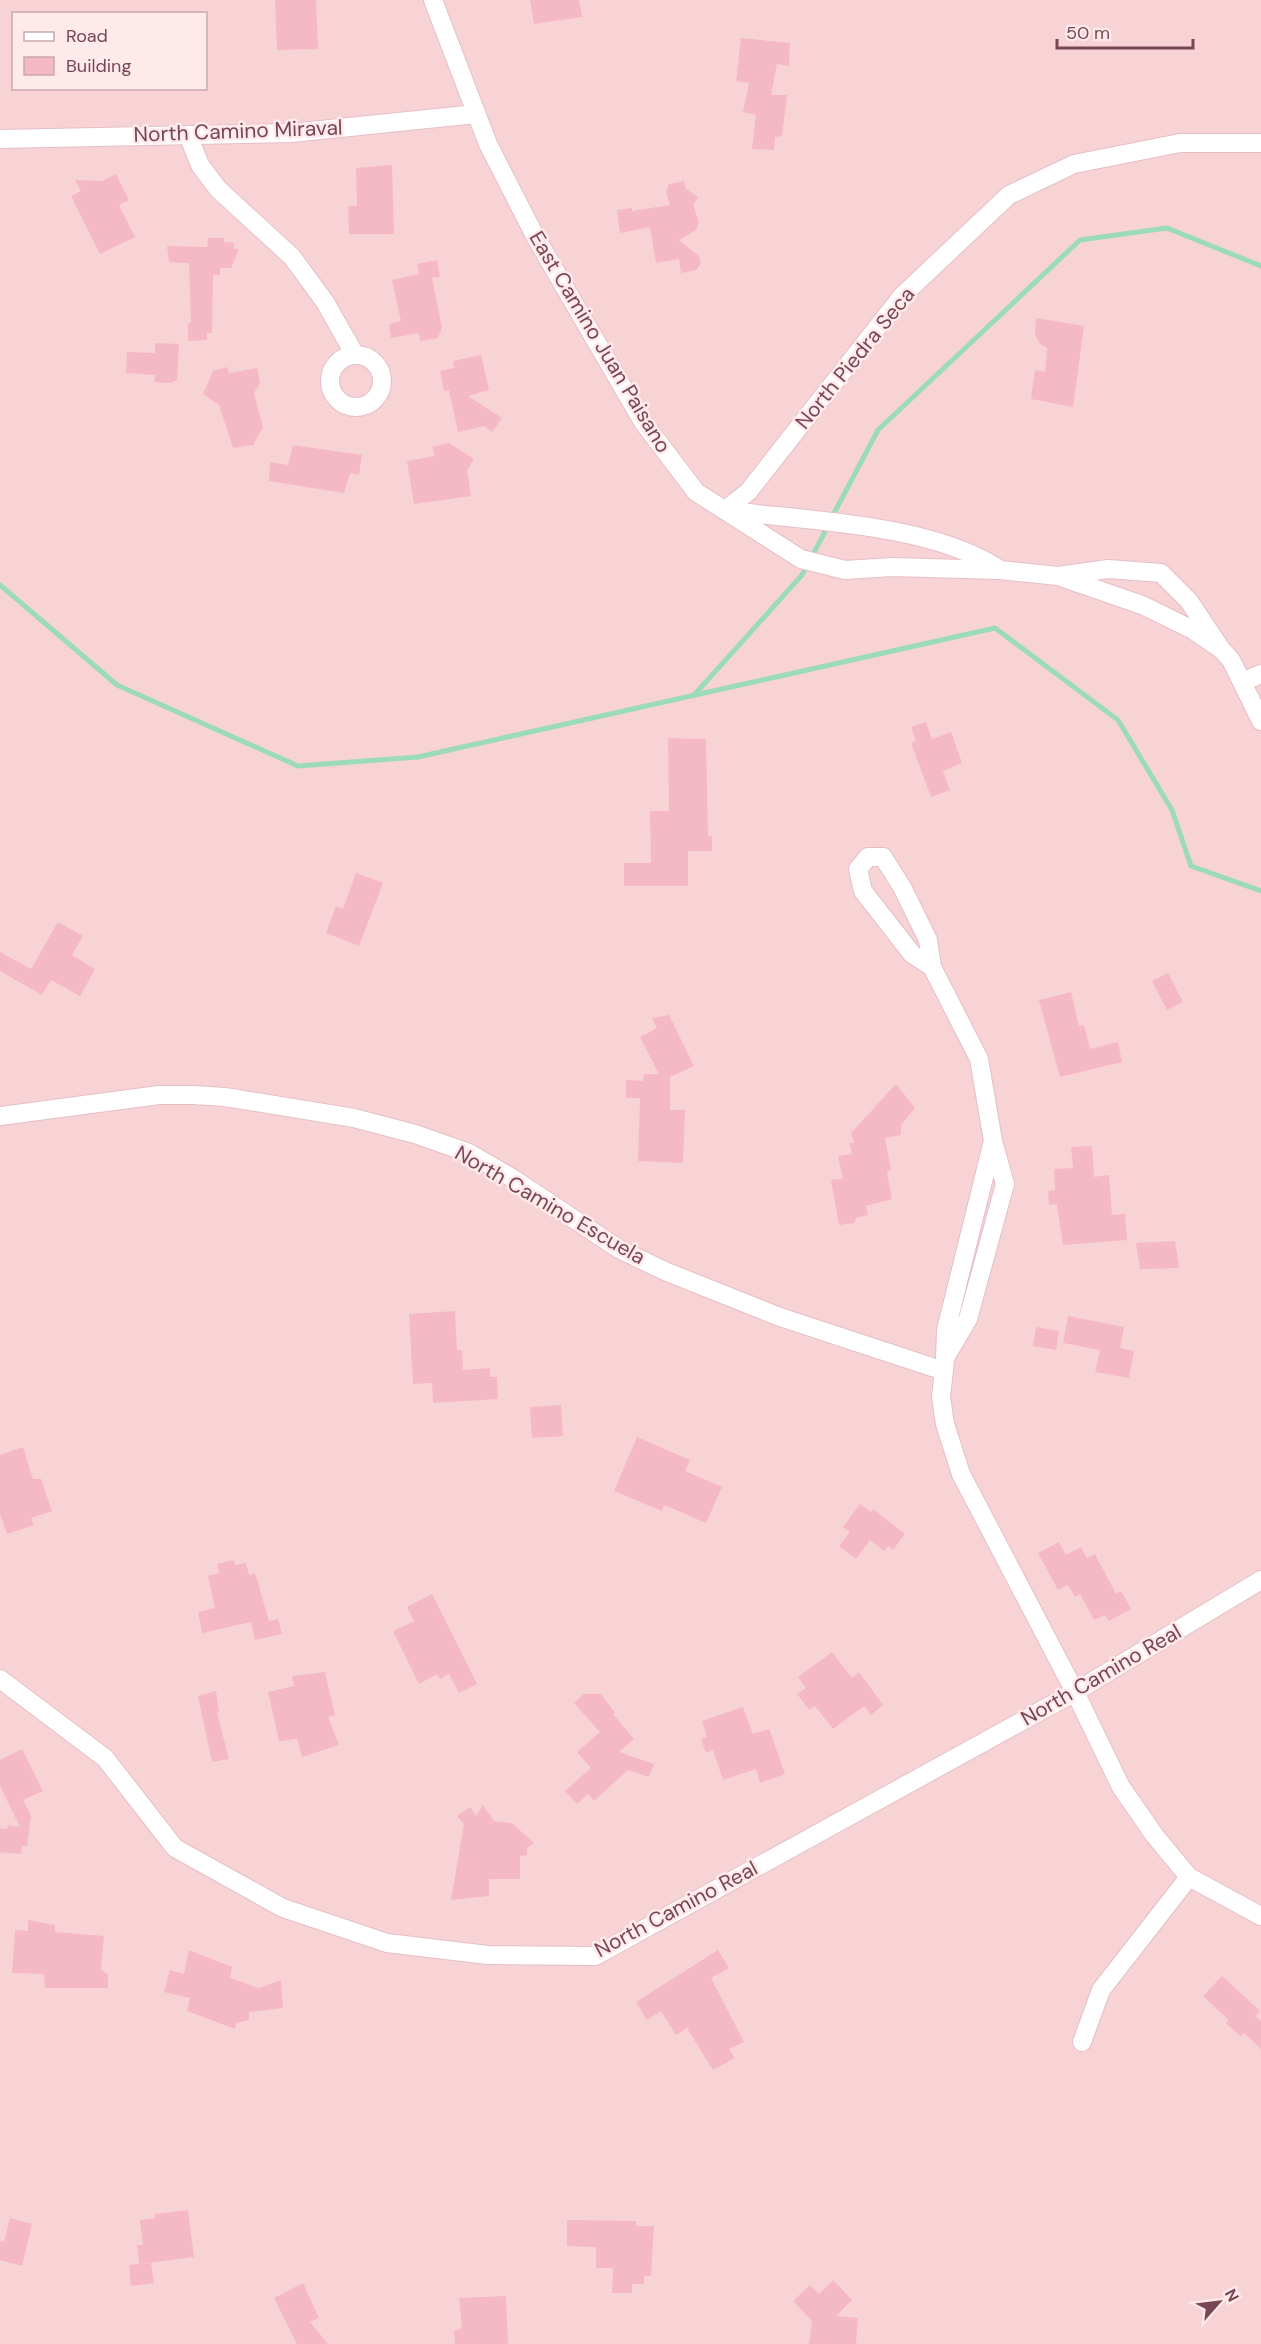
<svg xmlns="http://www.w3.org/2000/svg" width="1261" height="2344" font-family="'DM Sans',sans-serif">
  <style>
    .residential { fill: #f8d3d6; fill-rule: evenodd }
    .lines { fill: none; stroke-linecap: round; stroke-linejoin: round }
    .stream { stroke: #9bdbbc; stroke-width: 5 }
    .building { fill: #f5b8c7 }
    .minor-casing { stroke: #e5bfc6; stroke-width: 20 }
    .minor { stroke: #fff; stroke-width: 18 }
    .labels { text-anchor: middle; stroke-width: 5; stroke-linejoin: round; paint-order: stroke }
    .street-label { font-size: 21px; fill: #784654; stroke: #ffeaeb }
  </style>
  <rect width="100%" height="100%" fill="#fee2e3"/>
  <path class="residential" d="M0 0H1261V2344H0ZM14 14H206V88H14Z"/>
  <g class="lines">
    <g class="stream">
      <path d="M832 517 878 430 1080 240 1167 228 1261 266"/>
      <path d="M0 585 117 685 298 766 418 757 995 628 1118 720 1172 810 1191 866 1261 891"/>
      <path d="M695 694 802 575 828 526"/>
    </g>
  </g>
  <g class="building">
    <path d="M275 0H316L318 49 277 50Z"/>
    <path d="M530 0H579L582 17 534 24Z"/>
    <path d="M741 38 790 43 789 66 777 64 771 95H787L782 136 775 137 774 150 752 149 756 115 743 112 749 83 736 81Z"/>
    <path d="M392 165 394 234H349L348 206H357L356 168Z"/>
    <path d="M116 174 129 200 119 205 135 237 100 254 71 196 81 191 75 180 102 181Z"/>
    <path d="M684 181 686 189 698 197 693 205 699 222 696 230 679 240 699 256 701 263 696 270 681 273 679 259 656 263 650 227 620 233 617 210 632 208V211L670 205 666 192 669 184Z"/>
    <path d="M208 238H224V242L234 243V249H239L231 268H220V275H213L212 333H207V340L188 341V323H191L189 263 169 262 167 246 207 247Z"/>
    <path d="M437 260 440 277 432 278 442 328 438 338 420 341 419 333 391 338 389 324 401 321 392 280 419 274 417 264Z"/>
    <path d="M1036 318 1084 326 1073 407 1031 399 1035 370 1045 372 1047 348 1040 344 1035 335Z"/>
    <path d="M155 343 179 344 177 380 171 383 154 382 155 375 126 373 127 352 155 353Z"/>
    <path d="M481 355 489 390 468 396 502 418 492 432 484 426 458 432 449 390 444 391 440 371 454 368 453 361Z"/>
    <path d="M227 367 229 373 257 368 260 383 254 393 263 427 253 445 233 448 219 405 203 394 213 371Z"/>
    <path d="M449 443 474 459 467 470 471 496 414 504 407 461 435 456 432 447Z"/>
    <path d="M293 445 362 455 359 475 350 473 344 493 269 481 270 462 288 465Z"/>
    <path d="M926 722 932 739 951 732 962 763 943 771 950 790 931 797 911 743 916 741 911 727Z"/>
    <path d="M668 738 706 739 708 836H712V851H688V886H624V863H651L650 811H669Z"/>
    <path d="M356 873 383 883 359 946 326 933 336 906 343 909Z"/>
    <path d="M58 922 83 936 72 955 95 969 80 996 51 980 42 995 0 971V952L31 969Z"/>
    <path d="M1168 973 1183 1002 1167 1010 1152 981Z"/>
    <path d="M1071 992 1079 1026 1084 1025 1090 1049 1118 1042 1122 1062 1060 1077 1039 1000Z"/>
    <path d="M669 1015 694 1066 670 1077V1110H685L683 1163 638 1161 640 1098H626V1080L643 1081 644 1074H659L640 1037 657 1028 652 1018Z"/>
    <path d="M896 1084 915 1108 901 1125V1135L885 1138 891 1170 887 1172 892 1199 866 1206 868 1215 856 1218 854 1223 839 1225 831 1180 843 1179 838 1156 852 1154 849 1143H854L851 1133Z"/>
    <path d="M1092 1146 1094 1177 1109 1175 1112 1215 1125 1214 1127 1240 1063 1245 1057 1204 1049 1205 1048 1191 1055 1190 1054 1169 1073 1168 1071 1147Z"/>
    <path d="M1175 1241 1179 1268 1140 1269 1136 1243Z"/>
    <path d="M455 1311 457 1350H462L463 1370 490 1368V1377H497L498 1399 433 1403 432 1383 413 1384 409 1314Z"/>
    <path d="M1068 1316 1124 1327 1120 1348 1134 1351 1129 1378 1095 1372 1100 1350 1063 1343Z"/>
    <path d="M1036 1327 1059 1331 1056 1350 1033 1346Z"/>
    <path d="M561 1405 563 1436 532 1438 530 1407Z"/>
    <path d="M637 1437 690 1460 685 1471 722 1487 706 1523 664 1505 662 1511 614 1491Z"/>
    <path d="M23 1447 33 1479H41L52 1511 31 1518 34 1525 7 1534 0 1514V1455Z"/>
    <path d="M860 1504 871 1512 873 1509 905 1534 893 1550 888 1546 884 1551 870 1540 856 1559 839 1546 850 1532 843 1527Z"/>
    <path d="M1059 1542 1066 1555 1081 1547 1087 1558 1095 1554 1116 1594 1121 1591 1131 1609 1109 1621 1105 1615 1094 1620 1080 1594 1075 1597 1068 1585 1058 1590 1038 1553Z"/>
    <path d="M234 1560 235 1565 246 1563 249 1575 255 1573 269 1621 278 1619 282 1634 255 1640 251 1622 202 1633 198 1612 215 1608 208 1576 219 1573 217 1564Z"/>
    <path d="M432 1594 477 1684 459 1693 449 1674 440 1679 437 1674 419 1684 393 1631 414 1621 407 1607Z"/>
    <path d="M832 1652 852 1678 859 1672 883 1705 871 1715 864 1706 833 1729 815 1706 809 1710 797 1694 806 1688 798 1677Z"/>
    <path d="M325 1672 335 1715 328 1717 339 1745 302 1757 297 1739 279 1741 268 1692 294 1686 292 1676Z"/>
    <path d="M216 1691 219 1712 217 1713 229 1759 212 1762 198 1696Z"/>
    <path d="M584 1694H601L615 1713 613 1714 634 1739 619 1752 654 1764 649 1777 628 1770 594 1801 588 1794 577 1804 565 1791 591 1768 577 1752 600 1732 574 1703Z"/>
    <path d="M743 1707 753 1734 769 1729 785 1774 760 1783 756 1769 723 1780 713 1750 706 1753 701 1739 707 1737 702 1721Z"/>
    <path d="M22 1749 43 1791 23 1800 31 1816 27 1846H22L21 1854 0 1852V1828L7 1829 8 1825 20 1827 0 1786V1760Z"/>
    <path d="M483 1805 494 1821 512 1823 534 1843 527 1848V1855L520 1856V1879H489V1896L451 1900 464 1824 457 1816 470 1807 476 1816Z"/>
    <path d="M28 1920 55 1925V1932L104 1936 101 1970 108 1974V1988H45L44 1974 12 1973 15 1930 28 1931Z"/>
    <path d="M189 1950 232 1967 230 1978 259 1988 281 1980 283 2008 249 2012V2020L236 2023 235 2029 187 2011 190 1998 164 1992 170 1970 184 1974Z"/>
    <path d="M718 1950 729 1968 711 1978 744 2042 729 2049 735 2058 713 2070 687 2028 676 2035 661 2011 647 2020 636 2002Z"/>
    <path d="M1222 1976 1260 2011 1255 2016 1261 2021V2049L1244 2033 1241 2037 1226 2023 1229 2020 1203 1996Z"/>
    <path d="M188 2210 194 2257 139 2264 137 2245H143L140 2220 155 2218V2214Z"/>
    <path d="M10 2218 32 2224 22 2266 0 2260V2241L4 2242Z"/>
    <path d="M567 2220 636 2221V2226H654L651 2276H644V2284H632V2293H612L613 2268H596V2247L567 2246Z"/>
    <path d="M151 2263 154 2283 131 2286 129 2265Z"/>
    <path d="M833 2280 852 2300 836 2316 858 2318 856 2344H809L812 2321 793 2301 810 2285 819 2294Z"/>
    <path d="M303 2283 319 2318 310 2322 328 2344H297L274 2298Z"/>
    <path d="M506 2296 508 2344H455L454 2331 462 2328 459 2298Z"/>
  </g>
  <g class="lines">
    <defs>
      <g id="minor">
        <path d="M433 0 488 144 536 238 643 422 696 492 801 559 845 570 892 567 1000 570 1058 576 1142 605 1193 630 1221 649 1189 601 1161 573 1108 569 1058 576"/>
        <path d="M188 135 200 165 218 189 292 257 325 302 355 355"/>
        <path d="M0 139 291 133 476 114"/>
        <circle cx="356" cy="381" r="26"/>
        <path d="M725 510 748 492 902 296 1009 195 1074 164 1180 143H1261"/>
        <path d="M730 511C810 521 931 524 999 569"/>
        <path d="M1221 649 1231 660 1261 721"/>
        <path d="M1242 682 1261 674"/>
        <path d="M932 967 912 954 863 891 858 869 868 857H883L902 887 928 940 932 967 979 1059 993 1141 1005 1184 968 1319 945 1358 946 1330 993 1141"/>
        <path d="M0 1116 159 1095H193L225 1097 354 1118 415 1134 469 1153 512 1178 619 1249 667 1272 780 1317 944 1371"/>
        <path d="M945 1360 941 1397 945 1424 961 1474 1075 1692 1121 1787 1155 1836 1189 1877 1261 1916"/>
        <path d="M0 1679 105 1758 175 1848 283 1908 387 1943 488 1955 595 1956 1075 1692 1261 1580"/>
        <path d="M1082 2042 1101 1990 1189 1877"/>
      </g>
    </defs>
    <use href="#minor" class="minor-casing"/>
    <use href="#minor" class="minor"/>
  </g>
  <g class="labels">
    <g class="street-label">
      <text transform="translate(238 131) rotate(-2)" y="7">North Camino Miraval</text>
      <text transform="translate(600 342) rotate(59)" y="7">East Camino Juan Paisano</text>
      <text transform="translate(855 358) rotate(-51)" y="7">North Piedra Seca</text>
      <text transform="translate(550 1205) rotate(30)" y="7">North Camino Escuela</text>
      <text transform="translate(1101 1675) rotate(-30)" y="7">North Camino Real</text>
      <text transform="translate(676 1909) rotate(-28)" y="7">North Camino Real</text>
    </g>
  </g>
  <rect x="12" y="12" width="195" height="78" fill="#ffeaeb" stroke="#c9a8af" stroke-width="1.5"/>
  <rect x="24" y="32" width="30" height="9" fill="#ffffff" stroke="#c9a8af" stroke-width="1.5"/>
  <text x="66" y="42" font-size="18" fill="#784654">Road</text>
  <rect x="24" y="57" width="30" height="18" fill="#f5b8c7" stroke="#c9a8af" stroke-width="1.5"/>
  <text x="66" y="72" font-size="18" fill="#784654">Building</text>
  <g transform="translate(1219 2302) rotate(62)" stroke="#ffeaeb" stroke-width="4.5" paint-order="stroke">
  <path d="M0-4.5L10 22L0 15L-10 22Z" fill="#784654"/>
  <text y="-9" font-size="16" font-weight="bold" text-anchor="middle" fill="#784654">N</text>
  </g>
  <path d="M1057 39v9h136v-9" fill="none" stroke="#784654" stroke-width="3"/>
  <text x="1066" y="39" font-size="18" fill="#784654" stroke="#ffeaeb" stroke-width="4.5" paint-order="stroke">50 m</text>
</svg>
